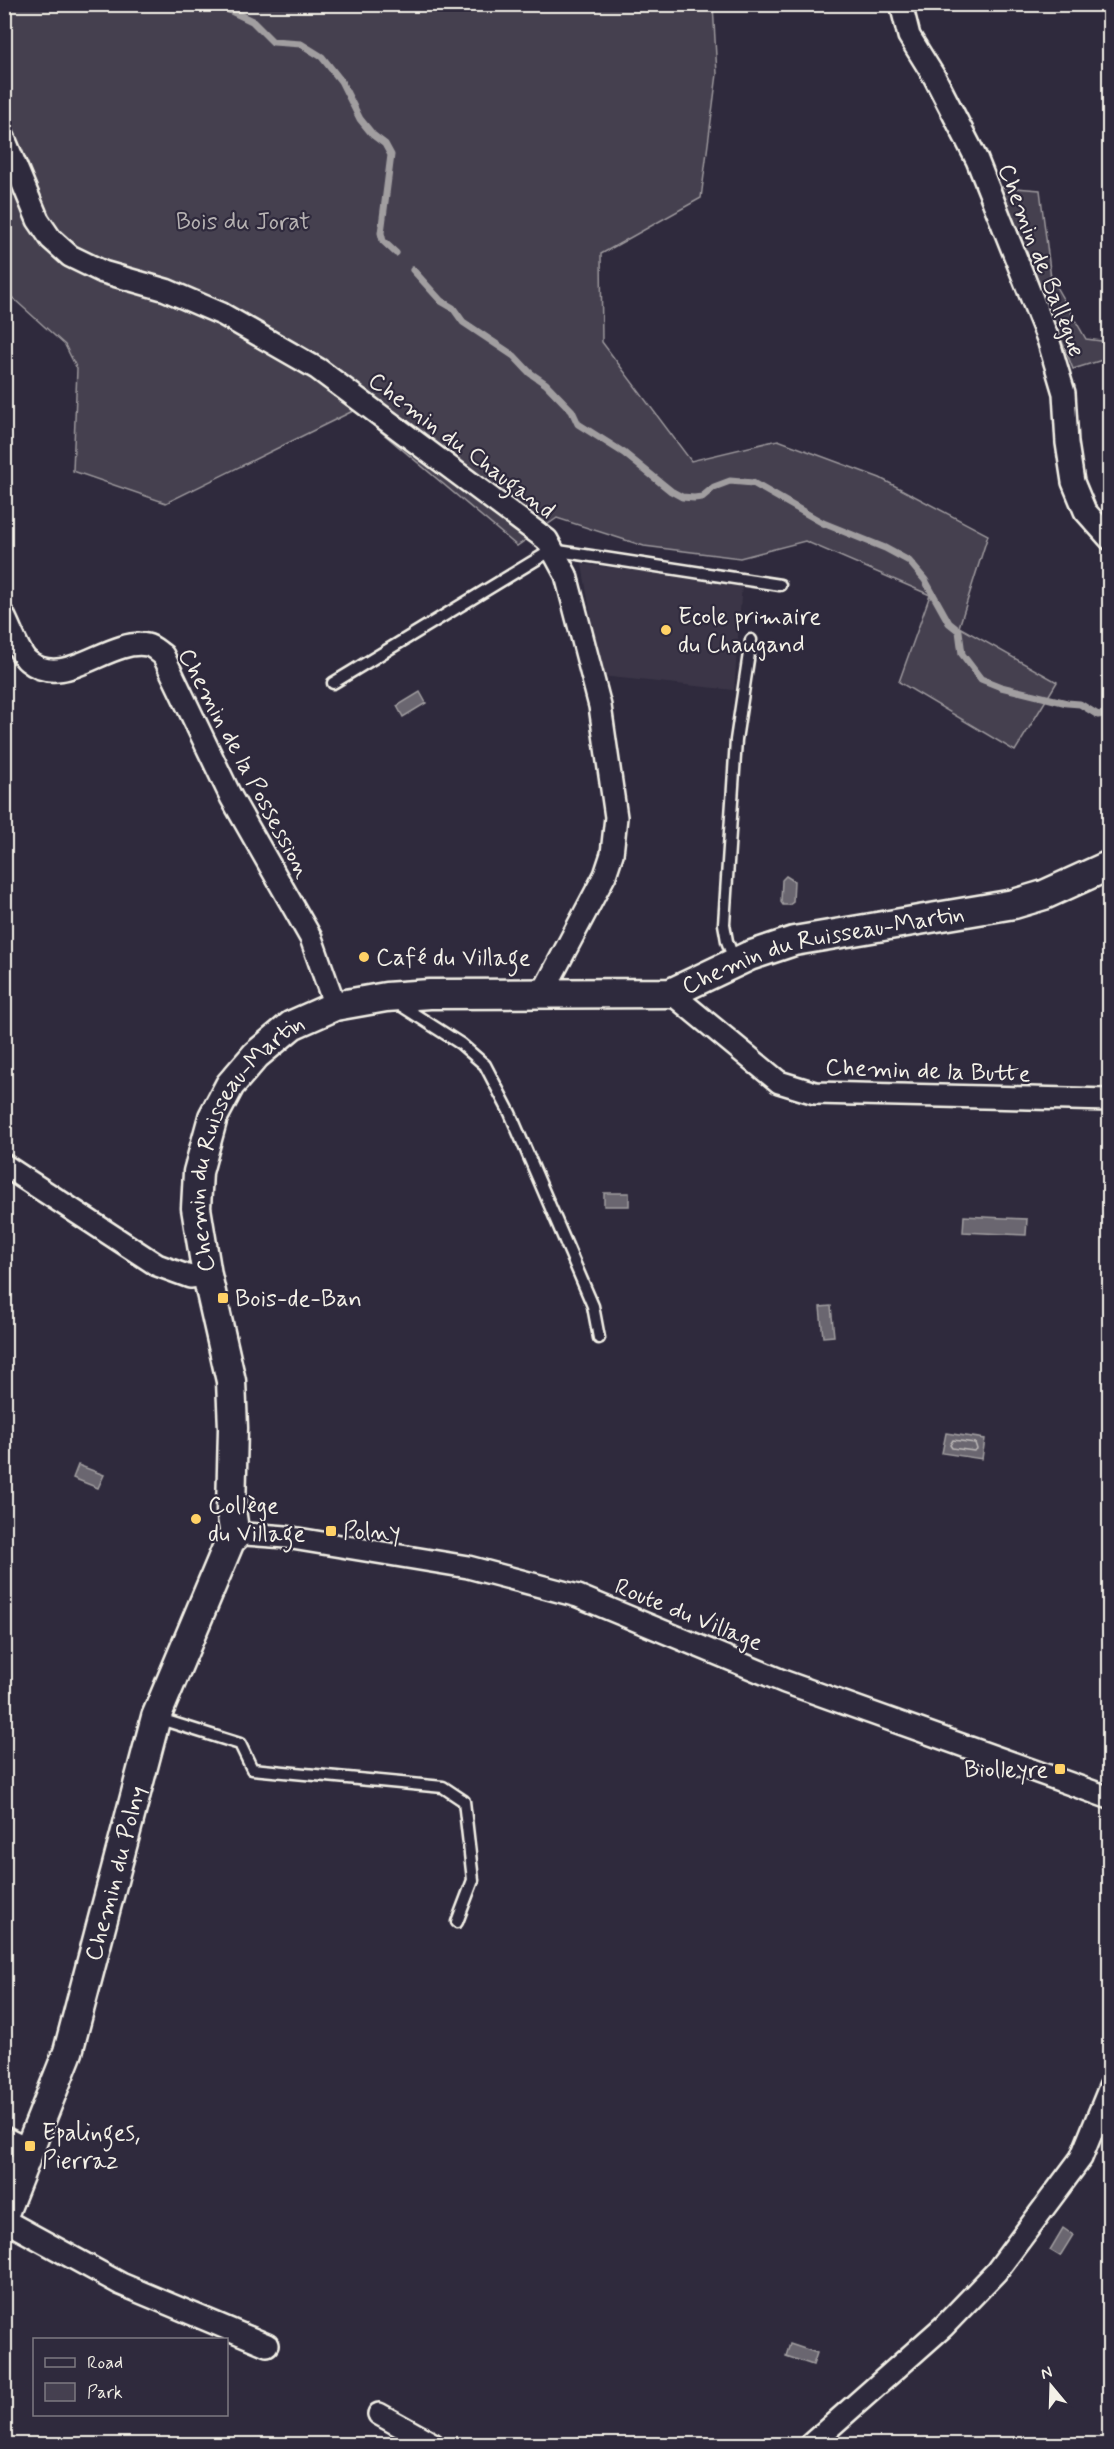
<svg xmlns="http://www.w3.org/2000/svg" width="1114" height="2449" font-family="Mynerve,sans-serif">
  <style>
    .built { fill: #3b3647 }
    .green { fill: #454050; stroke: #9c989c; stroke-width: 1.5 }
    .water { fill: #6a6670; stroke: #a19ea0; stroke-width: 1.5 }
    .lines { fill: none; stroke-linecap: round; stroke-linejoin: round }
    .shore { stroke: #bdb9b8; stroke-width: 1.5 }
    .stream { stroke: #a19ea0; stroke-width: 7 }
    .lane-casing { stroke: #f4f1e8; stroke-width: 15 }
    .street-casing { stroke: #f4f1e8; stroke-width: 26 }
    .secondary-casing { stroke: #f4f1e8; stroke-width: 33 }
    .lane { stroke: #2f2a3d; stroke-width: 10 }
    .street { stroke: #2f2a3d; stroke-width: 21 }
    .secondary { stroke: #2f2a3d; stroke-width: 28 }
    .poi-dot { fill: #ffd166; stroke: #2f2a3d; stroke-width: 2 }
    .labels { text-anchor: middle; stroke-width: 4.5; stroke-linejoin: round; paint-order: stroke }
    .park-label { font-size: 24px; fill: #b7b3b3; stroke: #2f2a3d }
    .street-label { font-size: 24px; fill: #f4f1e8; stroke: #2f2a3d }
    .poi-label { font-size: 24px; fill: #f4f1e8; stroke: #2f2a3d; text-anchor: start }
  </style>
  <rect width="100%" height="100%" fill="#2f2a3d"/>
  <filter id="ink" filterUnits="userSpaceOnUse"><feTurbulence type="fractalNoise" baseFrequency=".0167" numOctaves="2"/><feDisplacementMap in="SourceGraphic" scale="12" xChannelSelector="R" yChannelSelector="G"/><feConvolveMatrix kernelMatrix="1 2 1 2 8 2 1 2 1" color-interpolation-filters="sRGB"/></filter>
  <g filter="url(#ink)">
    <path class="built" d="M582 564 742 584 734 690 601 676Z"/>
    <g class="green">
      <path d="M5 5H713L717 74 701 198 601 254 602 342 691 461 778 440 880 478 988 535 959 627 1057 682 1015 751 899 682 930 595 805 541 740 558 644 546 557 518 517 546 355 410 166 503 73 471 77 369 65 345 5 291Z"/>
      <path d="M1001 187 1040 190 1051 278 1086 339 1109 342V358L1073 369Z"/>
    </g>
    <g class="water">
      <path d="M420 692 426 703 403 717 397 706Z"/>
      <path d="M786 876 794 881 793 902 789 905H783L781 902 782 880Z"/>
      <rect x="604" y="1193" width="25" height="13"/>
      <path d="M964 1216 1027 1219 1026 1235 963 1232Z"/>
      <path d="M831 1306 834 1336 823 1337 820 1307Z"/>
      <path d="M946 1433 985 1439 982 1459 942 1453Z"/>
      <path d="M78 1465 104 1475 98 1488 73 1478Z"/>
      <path d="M1063 2228 1073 2235 1060 2256 1050 2250Z"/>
      <path d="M790 2344 817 2353 813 2365 786 2356Z"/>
    </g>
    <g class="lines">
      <path class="shore" d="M953 1440 975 1443 977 1449 974 1451 952 1448 950 1445Z"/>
      <g class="stream">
        <path d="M225 4 229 10 252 21 273 42 301 44 322 57 341 81 360 119 373 135 385 144 391 155 381 233 383 241 396 253"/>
        <path d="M413 270 441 301 453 308 463 322 514 356 530 373 546 384 572 411 578 424 624 453 671 491 682 497 694 498 702 497 714 487 730 481 753 483 823 523 885 548 909 561 925 580 949 623 959 631 962 654 981 679 1001 687 1067 703 1080 704 1098 715 1110 713"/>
      </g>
      <defs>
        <g id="lane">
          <path d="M333 683 552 550 780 585"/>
          <path d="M735 962 727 941 724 924 736 740 751 640"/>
          <path d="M397 1003 461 1044 485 1065 510 1113 593 1306 599 1338"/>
          <path d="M157 1718 240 1744 252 1769 443 1787 464 1801 473 1880 457 1922"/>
        </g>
        <g id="street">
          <path d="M901 4 909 36 935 78 977 160 1048 339 1064 393 1067 443 1073 482 1085 511 1110 539"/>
          <path d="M4 138 38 220 51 239 70 256 103 272 166 290 222 314 318 369 547 540 566 575 600 706 616 817 612 854 605 875 542 994"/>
          <path d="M4 616C10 627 19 654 28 661 64 691 108 638 147 645 153 646 158 652 163 655L231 797 311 938 335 1006"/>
          <path d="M671 993 779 1082 815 1093 1110 1100"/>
          <path d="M4 1165 157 1265 190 1277 207 1275"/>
          <path d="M235 1536 245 1534 286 1537 468 1567 578 1596 785 1682 1110 1798"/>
          <path d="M4 2138 28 2150"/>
          <path d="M4 2220 121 2284 267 2345"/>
          <path d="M379 2414 433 2444"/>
          <path d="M811 2444 943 2327 996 2272 1081 2158 1110 2087"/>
        </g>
        <g id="secondary">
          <path id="s1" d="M4 2213 68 2052 156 1717 230 1541 235 1536 231 1510 233 1428 231 1381 207 1275 196 1208 198 1172 213 1117 230 1085 256 1055 292 1025 335 1006 386 997 430 994 671 993 749 956 794 941 1014 904 1044 895 1110 865"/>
        </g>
      </defs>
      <use href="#lane" class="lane-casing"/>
      <use href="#street" class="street-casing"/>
      <use href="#secondary" class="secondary-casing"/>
      <use href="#lane" class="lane"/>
      <use href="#street" class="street"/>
      <use href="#secondary" class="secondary"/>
    </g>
  </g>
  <g class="poi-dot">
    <circle cx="666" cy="630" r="6"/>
    <circle cx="364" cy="957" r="6"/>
    <rect x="217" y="1292" width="12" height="12" rx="3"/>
    <circle cx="196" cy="1519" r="6"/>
    <rect x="325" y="1525" width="12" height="12" rx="3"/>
    <rect x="1054" y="1763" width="12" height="12" rx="3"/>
    <rect x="24" y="2140" width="12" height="12" rx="3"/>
  </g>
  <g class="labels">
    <g class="park-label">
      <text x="243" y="229">Bois du Jorat</text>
    </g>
    <g class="street-label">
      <text transform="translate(1042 260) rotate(69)" y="8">Chemin de Ballègue</text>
      <text transform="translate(462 445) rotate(37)" y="8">Chemin du Chaugand</text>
      <text transform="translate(245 763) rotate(62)" y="8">Chemin de la Possession</text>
      <text dy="8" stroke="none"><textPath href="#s1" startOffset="1809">Chemin du Ruisseau-Martin</textPath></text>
      <text transform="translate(928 1070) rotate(2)" y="8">Chemin de la Butte</text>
      <text dy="8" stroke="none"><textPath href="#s1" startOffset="1131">Chemin du Ruisseau-Martin</textPath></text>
      <text transform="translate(689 1614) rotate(22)" y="8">Route du Village</text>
      <text dy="8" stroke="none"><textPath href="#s1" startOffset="358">Chemin du Polny</textPath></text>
    </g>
    <g class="poi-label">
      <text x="678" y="624">Ecole primaire<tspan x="678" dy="28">du Chaugand</tspan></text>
      <text x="376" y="965">Café du Village</text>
      <text x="235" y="1306">Bois-de-Ban</text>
      <text x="208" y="1513">Collège<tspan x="208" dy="28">du Village</tspan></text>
      <text x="343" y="1539">Polny</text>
      <text x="1048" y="1777" text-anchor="end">Biolleyre</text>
      <text x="42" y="2140">Epalinges,<tspan x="42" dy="28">Pierraz</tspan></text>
    </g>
  </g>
  <rect width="1114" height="2449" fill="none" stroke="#2f2a3d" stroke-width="24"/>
  <rect x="12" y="12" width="1090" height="2425" fill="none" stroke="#f4f1e8" stroke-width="2" filter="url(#ink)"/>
  <rect x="33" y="2338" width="195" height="78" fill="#2f2a3d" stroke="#7e7a81" stroke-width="1.5"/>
  <rect x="45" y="2358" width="30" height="9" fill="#2f2a3d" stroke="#7e7a81" stroke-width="1.5"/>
  <text x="87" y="2368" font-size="18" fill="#f4f1e8">Road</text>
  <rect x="45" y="2383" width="30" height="18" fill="#454050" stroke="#7e7a81" stroke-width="1.5"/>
  <text x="87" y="2398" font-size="18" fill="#f4f1e8">Park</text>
  <g transform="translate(1051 2386) rotate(341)" stroke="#2f2a3d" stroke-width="4.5" paint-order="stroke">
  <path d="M0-4.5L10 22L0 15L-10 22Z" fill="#f4f1e8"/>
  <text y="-9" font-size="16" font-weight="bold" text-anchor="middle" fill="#f4f1e8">N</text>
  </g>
</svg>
